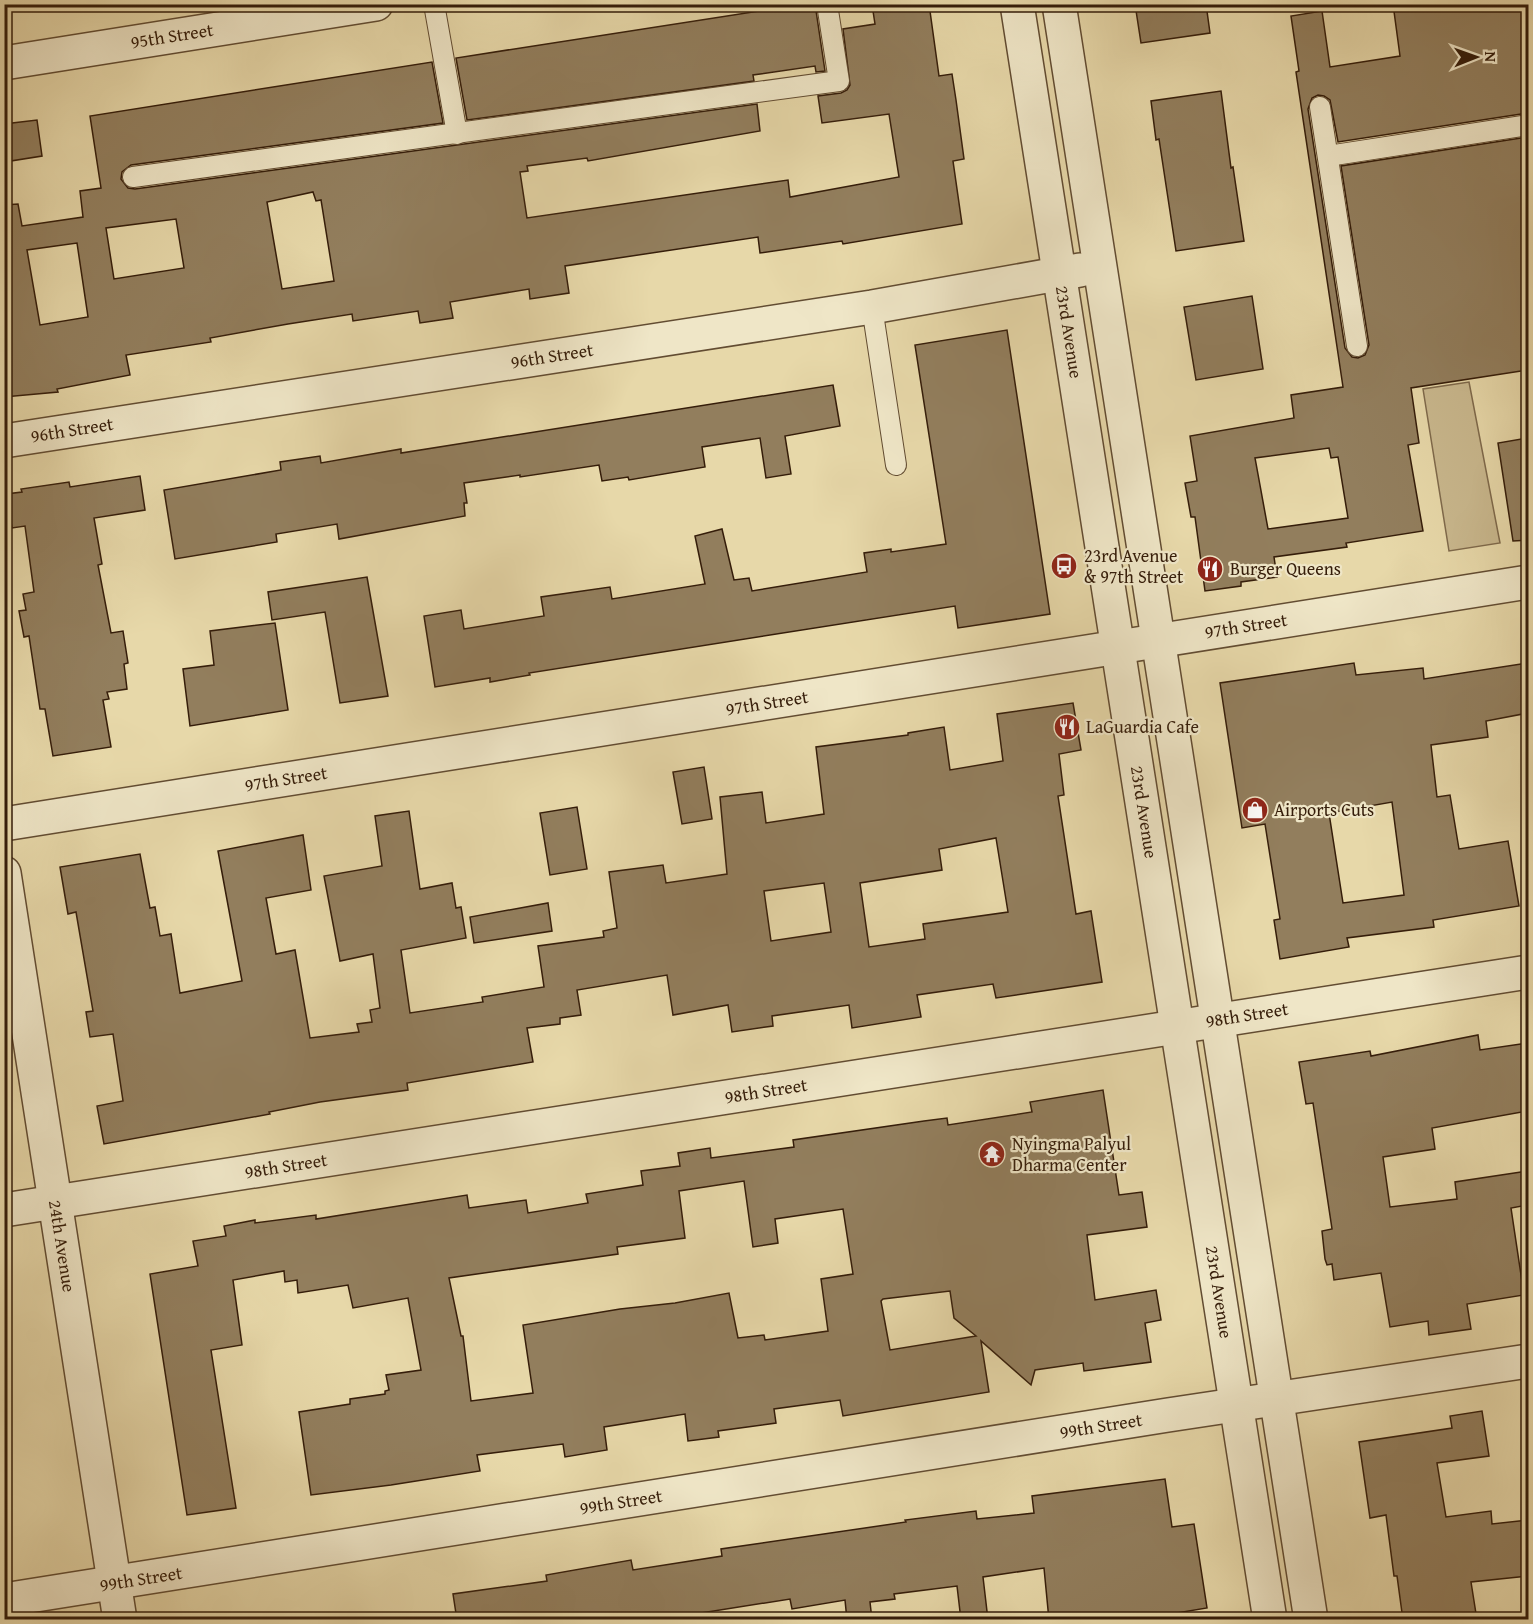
<svg xmlns="http://www.w3.org/2000/svg" width="1533" height="1624" font-family="'Gentium Book Plus',serif">
  <style>
    .green { fill: #c9b88e; stroke: #7f6a4c; stroke-width: 1.5 }
    .building { fill: #927e5d; stroke: #351d0a; stroke-width: 1.5; fill-rule: evenodd }
    .lines { fill: none; stroke-linecap: round; stroke-linejoin: round }
    .service-casing { stroke: #624c32; stroke-width: 22 }
    .minor-casing { stroke: #624c32; stroke-width: 36 }
    .service { stroke: #efe6c7; stroke-width: 20 }
    .minor { stroke: #efe6c7; stroke-width: 33 }
    .labels { text-anchor: middle; stroke-width: 4.5; stroke-linejoin: round; paint-order: stroke }
    .street-label { font-size: 18px; fill: #351d0a; stroke: #efe6c7 }
    .poi-label { font-size: 18px; fill: #351d0a; stroke: #efe6c7; text-anchor: start }
  </style>
  <rect width="100%" height="100%" fill="#e7d8a9"/>
  <filter id="stains"><feTurbulence type="fractalNoise" baseFrequency=".00333" numOctaves="4"/><feColorMatrix values="0 0 0 0 .2 0 0 0 0 .09 0 0 0 0 .02 0 0 0 .5 -.17"/></filter>
  <radialGradient id="worn" r=".72"><stop offset=".6" stop-color="#630" stop-opacity="0"/><stop offset="1" stop-color="#630" stop-opacity=".3"/></radialGradient>
  <path class="green" d="M1469 382 1500 543 1449 551 1423 389Z"/>
  <g class="building">
    <path d="M804 4H815L825 71 816 72 815 66 753 75 754 81 467 120 456 58Z"/>
    <path d="M877 4H929L939 76 952 74 956 100 964 159 953 161 962 224 843 244 842 241 760 253 758 237 565 266 569 293 530 299 529 289 450 302 453 318 420 323 418 311 353 321 352 314 288 324 210 338 211 342 126 355 130 375 57 389 58 392 4 397V205L18 204 22 226 83 217 80 191 101 188 90 116 432 62 443 123 131 165 122 172 121 179 128 188 135 189 757 104 760 131 588 161 587 158 527 166 528 171 520 172 527 218 788 180 790 197 899 177 889 114 822 123 818 96 841 93 847 90 850 85 843 29 875 24 873 11 878 10ZM313 192 316 201 321 200 334 281 282 289 267 202ZM176 219 184 268 114 279 106 228ZM77 243 88 317 40 325 27 250Z"/>
    <path d="M1135 4H1206L1210 33 1141 43Z"/>
    <path d="M1393 4H1528V113L1338 142 1330 100 1324 96 1318 95 1312 98 1308 109 1345 348 1352 357 1358 358 1365 355 1369 345 1341 166 1528 137V370L1411 388 1419 443 1408 445 1423 531 1346 543 1347 547 1274 557 1277 577 1241 582V586L1205 591 1195 517H1191L1185 483 1197 481 1190 436 1294 418 1291 395 1343 387 1296 72 1299 71 1291 16 1322 11 1330 67 1400 56ZM1329 448 1331 458 1338 457 1348 518 1268 529 1255 458Z"/>
    <path d="M1221 91 1231 168 1233 167 1244 241 1176 251 1159 139 1156 140 1151 101Z"/>
    <path d="M37 120 42 156 4 162V124Z"/>
    <path d="M1252 296 1263 369 1196 380 1184 307Z"/>
    <path d="M1007 330 1050 614 958 628 955 606 529 673 530 675 490 682V678L435 687 424 616 461 610 464 629 544 616 541 597 610 587 612 599 705 584 695 536 722 529 734 580 749 578 752 591 867 572 864 553 891 549V552L946 544 915 345Z"/>
    <path d="M833 385 840 426 785 436 791 474 766 478 760 438 702 447 705 467 629 480 628 477 602 481 599 465 520 477V475L464 483 467 503H464L465 516 339 539 337 524 276 534 277 542 175 559 164 490 281 470 280 462 320 456 321 463 401 449V453Z"/>
    <path d="M1528 438V540L1513 541 1498 443Z"/>
    <path d="M140 476 145 510 94 518 102 564 98 565 111 633 123 631 128 663 124 664 127 689 107 692 109 699 103 700 111 747 53 756 45 709H40L29 636 24 637 19 611 26 610 23 594 34 592 25 526 12 528 6 494 22 492 21 489 69 482 70 487Z"/>
    <path d="M367 577 388 696 340 703 325 612 272 620 268 592Z"/>
    <path d="M275 623 288 710 190 726 183 669 214 665 210 631Z"/>
    <path d="M1354 663 1356 675 1423 668 1424 679 1528 663V713L1486 721 1488 737 1431 745 1437 797 1450 795 1459 849 1508 841 1519 906 1433 920 1434 927 1347 938 1349 947 1280 959 1274 920 1280 919 1265 824 1242 828 1220 683ZM1392 802 1404 895 1343 903 1329 813Z"/>
    <path d="M1073 703 1081 750 1059 754 1064 795 1058 796 1076 914 1091 911 1102 982 996 998 993 984 917 995 921 1017 852 1028 849 1005 772 1016 773 1026 732 1032 728 1005 673 1015 667 975 577 990 581 1015 560 1018V1024L527 1028 533 1062 407 1083 408 1090 320 1102 269 1112 270 1114 104 1144 97 1106 123 1101 113 1034 90 1037 86 1012 93 1011 76 912 68 914 60 867 140 854 150 908 155 907 160 936 171 934 180 993 242 981 218 851 303 835 311 890 266 898 276 954 295 950 310 1038 359 1032 357 1024 372 1022 370 1010 380 1008 373 954 340 961 324 876 382 866 375 816 409 811 420 889 452 883 456 908 461 907 466 938 401 950 410 1013 483 1002 482 997 544 987 538 946 604 937 603 931 617 928 609 872 663 865 666 883 727 874 720 797 762 792 766 823 824 814 816 747 908 735V733L944 727 950 770 1003 761 997 714ZM996 838 1008 912 923 924 925 939 869 947 860 883 942 870 939 849ZM824 883 831 932 771 941 764 891Z"/>
    <path d="M704 767 712 819 682 824 673 772Z"/>
    <path d="M577 807 587 869 550 875 540 813Z"/>
    <path d="M548 903 552 931 474 943 470 917Z"/>
    <path d="M1478 1035 1480 1050 1528 1043V1111L1432 1128 1435 1149 1383 1157 1390 1207 1457 1199 1455 1182 1528 1171V1205L1511 1208 1524 1295 1467 1304 1471 1329 1429 1335 1428 1321 1390 1327 1381 1273 1334 1280 1332 1264 1327 1265 1325 1259 1322 1231 1332 1229 1313 1103 1306 1104 1299 1062 1370 1051 1371 1056Z"/>
    <path d="M1103 1090 1119 1195 1142 1192 1147 1227 1087 1235 1095 1300 1156 1290 1161 1320 1145 1323 1151 1362 1084 1371 1083 1363 1035 1370 1031 1385 981 1341 989 1392 843 1416 840 1400 774 1409 776 1423 718 1431 719 1437 688 1441 685 1414 604 1427 607 1450 565 1457 563 1444 477 1455 480 1471 391 1485 311 1495 299 1412 350 1404V1399L385 1394V1391L389 1390 386 1375 421 1370 408 1298 353 1308 348 1285 298 1293 297 1280 285 1282 284 1271 233 1280 242 1345 211 1350 236 1508 187 1515 150 1274 198 1266 193 1241 226 1236 224 1226 255 1220V1223L316 1215V1219L467 1195 469 1208 526 1200 528 1213 588 1203 586 1194 643 1185 641 1171 680 1166 678 1153 710 1148 711 1158 794 1147 793 1140 924 1121 947 1118 948 1125 1032 1112 1030 1102ZM744 1181 753 1247 778 1243 775 1219 843 1209 853 1274 821 1279 828 1331 765 1340 764 1335 738 1338 729 1293 675 1303 620 1309 523 1325 533 1393 471 1401 463 1336H461L449 1278 618 1254 617 1247 685 1238 679 1191ZM950 1291 954 1318 976 1336 890 1350 881 1301 883 1299Z"/>
    <path d="M1482 1411 1489 1456 1437 1463 1446 1517 1491 1511 1492 1524 1528 1520V1576L1471 1582 1477 1620H1403L1397 1576H1394L1386 1515 1370 1518 1359 1442 1452 1428 1450 1416Z"/>
    <path d="M1165 1479 1172 1527 1194 1524 1207 1608 1135 1620H1049L1044 1568 983 1577 988 1620H961L957 1586 894 1594 895 1599 870 1602 872 1620H847L845 1600 792 1609 790 1599 657 1620H457L453 1594 547 1581 546 1575 631 1560 633 1570 722 1556 721 1549 906 1522 905 1520 976 1511 977 1519 1034 1513 1032 1496Z"/>
  </g>
  <g class="lines">
    <defs>
      <g id="service">
        <path d="M434 4 457 134"/>
        <path d="M1320 107 1357 346"/>
        <path d="M1328 156 1528 125"/>
        <path d="M133 177 839 81 827 4"/>
        <path d="M872 307 896 465"/>
      </g>
      <g id="minor">
        <path d="M1017 4 1270 1620"/>
        <path d="M1059 4 1311 1620"/>
        <path d="M4 63 376 4"/>
        <path d="M4 441 872 307 1080 270"/>
        <path d="M4 824 1528 582"/>
        <path d="M4 873 120 1620"/>
        <path d="M4 1210 1528 972"/>
        <path d="M4 1600 1168 1415 1528 1361"/>
      </g>
    </defs>
    <use href="#service" class="service-casing"/>
    <use href="#minor" class="minor-casing"/>
    <use href="#service" class="service"/>
    <use href="#minor" class="minor"/>
  </g>
  <defs>
    <symbol id="bus-disc" viewBox="-11 -11 22 22"><circle r="9.5" fill="#8f2418" stroke="#efe6c7"/><path d="M-5-6H5V4H4V6H2V4H-2V6H-4V4H-5ZM-3.5-4V0h7V-4ZM-3.5 1.2v1.5H-2V1.2ZM2 1.2v1.5H3.5V1.2Z" fill="#fff"/></symbol>
    <symbol id="restaurant-disc" viewBox="-11 -11 22 22"><circle r="9.5" fill="#8f2418" stroke="#efe6c7"/><path d="M-5-6h1v4h1v-4h1v4h1v-4h1v5L-1.5 .5V6h-2V.5L-5-1ZM5-6V6H3V1.5H1.5Q1.5-4 5-6Z" fill="#fff"/></symbol>
    <symbol id="shop-disc" viewBox="-11 -11 22 22"><circle r="9.5" fill="#8f2418" stroke="#efe6c7"/><path d="M-5-2.5h2.3a2.7 3.5 0 0 1 5.4 0H5L5.5 6h-11ZM-1.5-2.5h3a1.5 2.3 0 0 0-3 0Z" fill="#fff"/></symbol>
    <symbol id="temple-disc" viewBox="-11 -11 22 22"><circle r="9.5" fill="#8f2418" stroke="#efe6c7"/><path d="M0-6L5-2H3V0L6.5 2.5H4V6H1.5V3h-3V6H-4V2.5H-6.5L-3 0V-2H-5Z" fill="#fff"/></symbol>
  </defs>
  <g fill-rule="evenodd">
    <use href="#bus-disc" x="1049" y="551" width="30" height="30"/>
    <use href="#restaurant-disc" x="1195" y="554" width="30" height="30"/>
    <use href="#restaurant-disc" x="1052" y="712" width="30" height="30"/>
    <use href="#shop-disc" x="1240" y="795" width="30" height="30"/>
    <use href="#temple-disc" x="977" y="1139" width="30" height="30"/>
  </g>
  <g class="labels">
    <g class="street-label">
      <text transform="translate(172 36) rotate(-9)" y="6">95th Street</text>
      <text transform="translate(1069 332) rotate(81)" y="6">23rd Avenue</text>
      <text transform="translate(552 356) rotate(-9)" y="6">96th Street</text>
      <text transform="translate(72 430) rotate(-9)" y="6">96th Street</text>
      <text transform="translate(1246 626) rotate(-9)" y="6">97th Street</text>
      <text transform="translate(767 703) rotate(-9)" y="6">97th Street</text>
      <text transform="translate(286 779) rotate(-9)" y="6">97th Street</text>
      <text transform="translate(1144 812) rotate(81)" y="6">23rd Avenue</text>
      <text transform="translate(1247 1015) rotate(-9)" y="6">98th Street</text>
      <text transform="translate(766 1091) rotate(-9)" y="6">98th Street</text>
      <text transform="translate(286 1166) rotate(-9)" y="6">98th Street</text>
      <text transform="translate(62 1246) rotate(81)" y="6">24th Avenue</text>
      <text transform="translate(1219 1292) rotate(81)" y="6">23rd Avenue</text>
      <text transform="translate(1101 1426) rotate(-9)" y="6">99th Street</text>
      <text transform="translate(621 1502) rotate(-9)" y="6">99th Street</text>
      <text transform="translate(141 1579) rotate(-9)" y="6">99th Street</text>
    </g>
    <g class="poi-label">
      <text x="1084" y="562">23rd Avenue<tspan x="1084" dy="21">&amp; 97th Street</tspan></text>
      <text x="1230" y="575">Burger Queens</text>
      <text x="1086" y="733">LaGuardia Cafe</text>
      <text x="1274" y="816">Airports Cuts</text>
      <text x="1012" y="1150">Nyingma Palyul<tspan x="1012" dy="21">Dharma Center</tspan></text>
    </g>
  </g>
  <rect width="1533" height="1624" fill="none" stroke="#e7d8a9" stroke-width="24"/>
  <rect x="6" y="6" width="1521" height="1612" fill="none" stroke="#351d0a" stroke-width="3"/>
  <rect x="12" y="12" width="1509" height="1600" fill="none" stroke="#351d0a" stroke-width="1.5"/>
  <g transform="translate(1476 57) rotate(89)" stroke="#efe6c7" stroke-width="4.5" paint-order="stroke">
  <path d="M0-4.5L10 22L0 15L-10 22Z" fill="#351d0a"/>
  <text y="-9" font-size="16" font-weight="bold" text-anchor="middle" fill="#351d0a">N</text>
  </g>
  <rect width="100%" height="100%" filter="url(#stains)"/>
  <rect width="100%" height="100%" fill="url(#worn)"/>
</svg>
